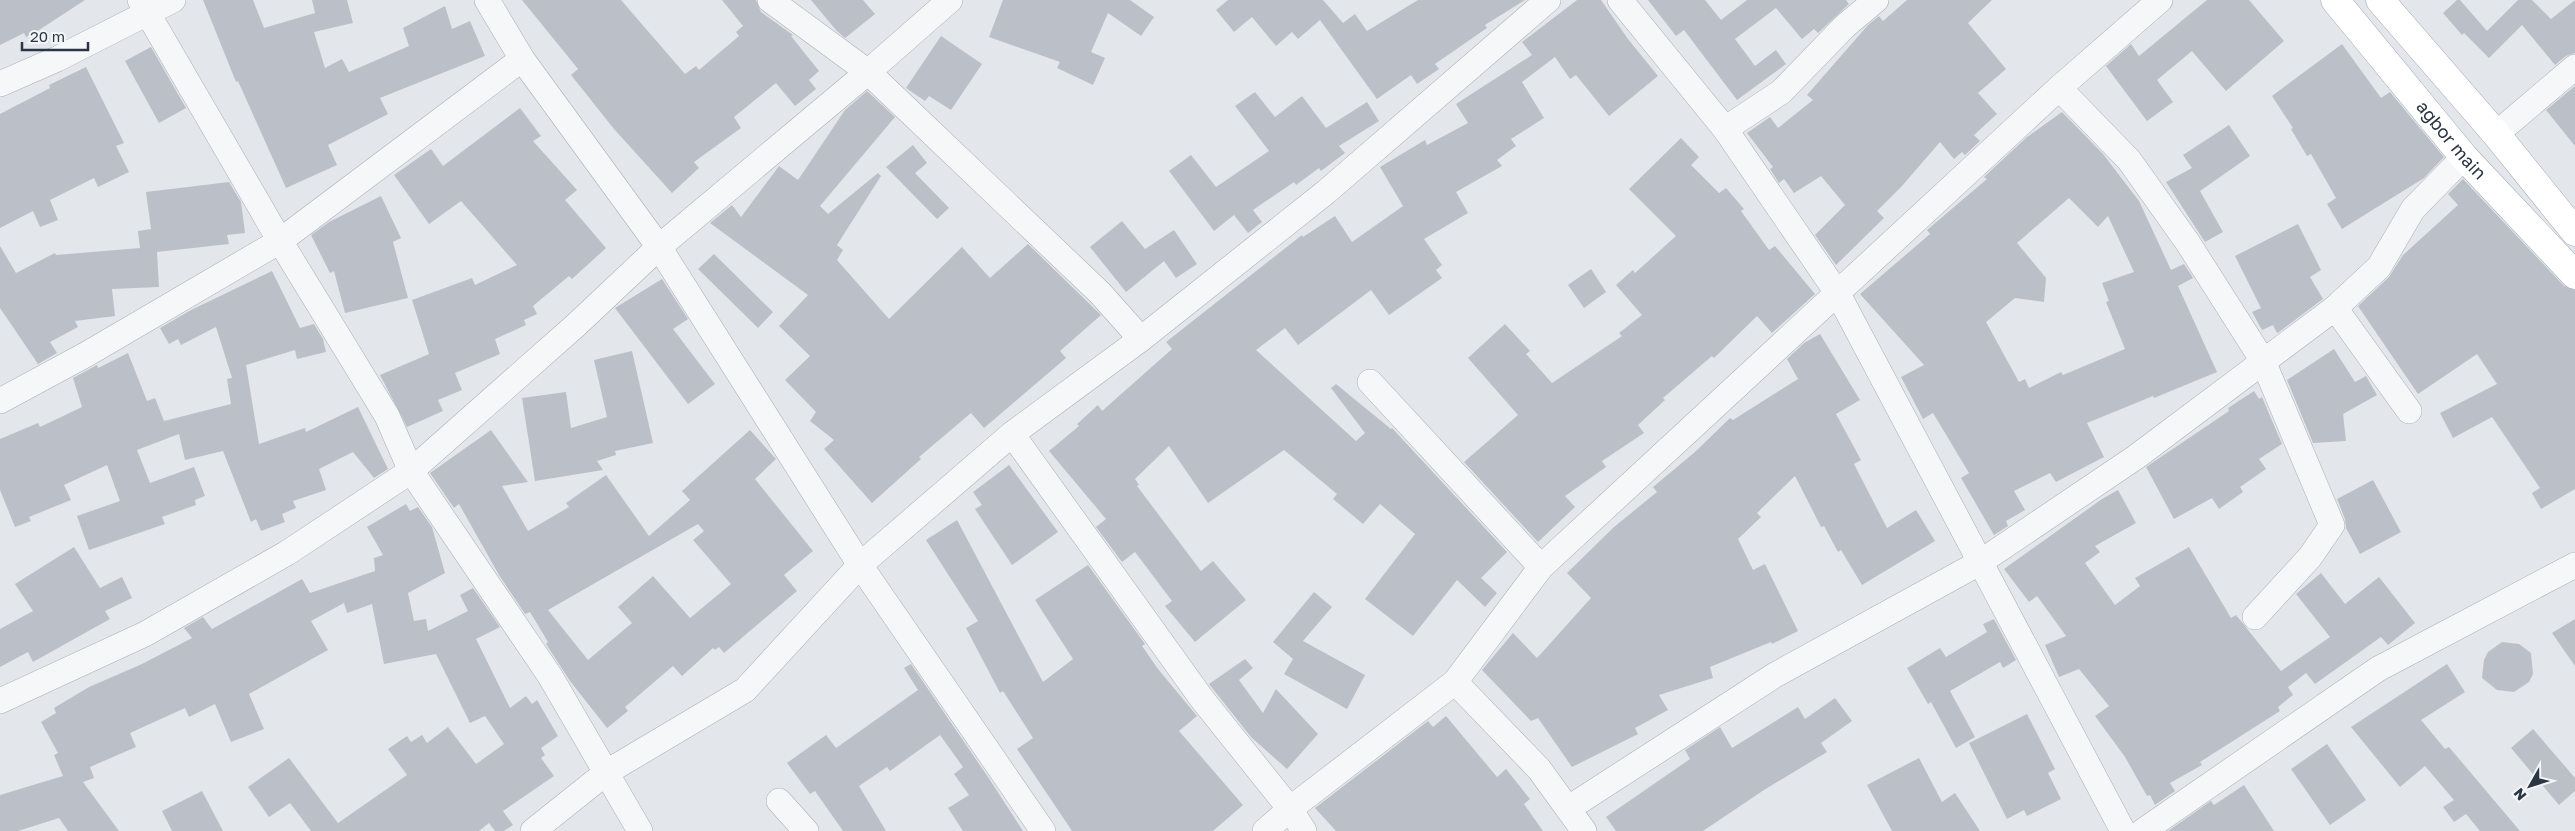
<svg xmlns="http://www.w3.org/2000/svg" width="2575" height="831" font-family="'Golos Text',sans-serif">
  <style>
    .building { fill: #bbc0c8; fill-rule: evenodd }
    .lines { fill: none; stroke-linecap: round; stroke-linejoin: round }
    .minor-casing { stroke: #a8aeb5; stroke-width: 26 }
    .major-casing { stroke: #a3abb7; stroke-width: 29 }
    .minor { stroke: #f6f7f9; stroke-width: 25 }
    .major { stroke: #fff; stroke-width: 28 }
    .labels { text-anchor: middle; stroke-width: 5; stroke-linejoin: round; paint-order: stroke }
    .street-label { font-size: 18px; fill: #2b3543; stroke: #f3f6f8 }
  </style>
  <rect width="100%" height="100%" fill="#e3e7eb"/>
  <g class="building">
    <path d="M0 0H85L36 32 26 37 24 33 0 45Z"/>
    <path d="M203 0H253L264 28 315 13 312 0H347L353 23 314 32 325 68 342 59 349 72 409 46 403 28 445 6 452 29 470 21 485 56 380 98 388 114 328 145 337 165 286 188 238 81 236 82Z"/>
    <path d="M522 0H621L685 74 696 66 699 70 739 36 736 32 743 26 722 0H756L761 12 793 35 791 36 819 71 809 80 816 89 795 106 776 83 734 117 741 128 694 162 699 168 672 193 614 129 571 75 578 69Z"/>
    <path d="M811 0H863L875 14 845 38 836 30Z"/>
    <path d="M1003 0H1130L1154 17 1141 36 1108 13 1091 52 1105 58 1093 85 1057 68 1060 62 989 37Z"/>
    <path d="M1228 0H1323L1343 23 1355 14 1367 31 1418 0H1525L1485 25 1487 28 1435 64 1439 69 1417 84 1411 75 1377 99 1320 20 1298 39 1292 32 1276 46 1252 17 1234 32 1216 10Z"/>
    <path d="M1577 0H1601L1628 39 1658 76 1609 116 1576 75 1570 79 1555 57 1522 82 1544 118 1511 139 1516 146 1497 160 1502 166 1456 192 1468 213 1424 239 1442 265 1436 270 1442 278 1389 315 1371 290 1298 345 1285 328 1256 350 1356 441 1365 433 1331 388 1336 384 1391 429 1392 428 1507 552 1481 578 1497 593 1485 607 1457 580 1413 636 1365 599 1415 534 1380 504 1363 524 1333 499 1337 494 1284 450 1208 503 1169 446 1135 479 1139 485 1137 486 1201 571 1213 561 1246 600 1195 642 1165 606 1172 601 1135 552 1122 562 1096 527 1106 519 1049 451 1079 426 1077 424 1098 405 1102 411 1172 349 1166 342 1302 235 1303 237 1335 216 1352 242 1403 206 1380 167 1425 140 1427 145 1468 123 1456 104 1532 55 1522 42Z"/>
    <path d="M1648 0H1705L1721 20 1747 0H1846L1849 4 1818 33 1814 29 1802 39 1776 8 1735 39 1755 66 1776 50 1786 64 1737 100 1684 30 1676 36Z"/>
    <path d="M1907 0H1992L1968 23 2006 69 1978 93 1997 114 1974 135 1980 141 1965 155 1962 152 1954 159 1940 142 1902 186 1877 211 1884 218 1836 265 1815 235 1845 205 1821 176 1794 193 1784 179 1779 183 1770 169 1773 167 1747 133 1770 117 1778 128 1813 100 1807 95 1868 25 1879 16 1883 21Z"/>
    <path d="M2207 0H2249L2284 41 2226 91 2192 51 2157 80 2173 102 2147 121 2106 66 2131 44 2139 56Z"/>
    <path d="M2457 0H2460L2487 31 2518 0H2532L2551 19 2575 0V53L2566 56 2555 65 2522 25 2489 58 2464 33 2462 35 2443 13Z"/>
    <path d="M941 36 982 64 951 110 929 96 925 101 906 88Z"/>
    <path d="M2342 44 2381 98 2390 92 2444 157 2424 178 2342 229 2327 204 2336 198 2311 154 2307 156 2291 129 2293 128 2272 96Z"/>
    <path d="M151 47 186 108 159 123 125 61Z"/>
    <path d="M86 67 124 143 116 146 129 172 98 187 94 178 50 200 58 220 40 227 33 211 0 228V114L50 88 49 85Z"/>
    <path d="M2575 86V146L2546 110Z"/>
    <path d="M867 91 895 117 820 206 828 214 878 173 881 176 837 245 843 250 837 260 889 319 962 247 990 278 1028 244 1101 315 1060 351 1066 358 984 428 971 413 919 457 921 459 872 503 824 449 834 440 810 421 816 412 785 380 810 356 779 326 808 295 710 223 732 205 741 217 779 166 798 180 845 110Z"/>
    <path d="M1255 92 1275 117 1302 96 1326 128 1367 102 1379 121 1339 146 1345 153 1321 171 1319 168 1296 185 1294 182 1253 210 1262 222 1248 233 1234 215 1214 231 1169 171 1191 155 1216 187 1269 151 1235 106Z"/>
    <path d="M520 108 541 136 533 141 577 190 565 200 606 248 572 279 569 276 533 306 537 314 524 320 526 325 495 339 500 354 455 373 462 390 438 400 443 411 407 427 380 375 429 354 412 300 472 278 475 285 517 265 461 201 429 224 394 175 431 149 443 166Z"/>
    <path d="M2062 112 2103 154 2139 201 2171 270 2184 264 2192 276 2193 278 2178 286 2217 372 2154 398 2153 396 2087 423 2104 457 2056 482 2050 473 2014 491 2025 510 2006 521 2008 526 1994 535 1961 478 1969 473 1933 413 1923 419 1901 377 1924 365 1860 294 1930 234 1927 230 1987 179 1984 177 2027 137ZM2069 198 2098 227 2108 216 2134 272 2102 283 2109 301 2106 302 2125 349 2063 375 2061 372 2029 388 2025 379 2019 382 1986 322 2015 298 2044 302 2046 278 2017 243Z"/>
    <path d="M2229 125 2250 156 2200 191 2223 232 2205 242 2166 182 2192 168 2183 155Z"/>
    <path d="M1681 138 1699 157 1691 165 1719 193 1726 188 1744 209 1741 211 1769 250 1775 246 1815 294 1772 333 1757 316 1714 358 1712 356 1663 398 1665 400 1638 425 1644 433 1602 461 1606 467 1565 496 1575 507 1538 542 1464 462 1518 415 1468 358 1505 324 1530 351 1526 354 1552 383 1622 336 1619 333 1642 315 1616 285 1633 270 1635 273 1676 236 1629 189Z"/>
    <path d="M913 145 927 163 915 173 949 208 937 219 886 167Z"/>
    <path d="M2463 179 2564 286 2575 290V489L2541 509 2532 493 2540 488 2492 417 2453 438 2440 413 2497 384 2477 354 2418 394 2358 306 2389 277 2403 255 2458 205 2448 194Z"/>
    <path d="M229 182 241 202 245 233 227 235 229 244 157 252 159 287 112 289 115 316 75 321 78 327 50 342 57 353 38 364 0 308V246L16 273 55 253 56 255 140 248 138 231 151 229 146 192Z"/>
    <path d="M381 196 401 238 393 242 408 298 345 313 334 271 330 273 311 235 329 222Z"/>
    <path d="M1122 221 1145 249 1174 230 1197 264 1176 278 1164 261 1126 292 1090 247Z"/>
    <path d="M2298 224 2321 270 2310 277 2323 299 2279 332 2277 333 2273 325 2262 330 2252 312 2261 308 2235 256Z"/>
    <path d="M714 254 773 312 758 328 698 269Z"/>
    <path d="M1591 269 1606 292 1584 308 1568 285Z"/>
    <path d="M272 271 300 328 314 324 323 339 326 352 297 359 295 350 246 365 259 444 305 428 306 432 358 407 388 469 374 478 353 452 319 469 326 490 293 501 296 508 282 514 285 522 261 531 256 519 251 522 223 451 185 460 179 434 137 450 150 483 194 467 205 496 195 500 196 505 162 517 165 524 89 550 77 516 120 501 107 465 64 485 71 500 29 517 31 521 15 527 0 490V439L38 423 40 427 82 407 73 378 97 365 98 368 128 353 147 401 155 398 164 421 231 404 227 379 232 378 216 327 181 345 178 339 169 344 160 328 191 310Z"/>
    <path d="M662 279 688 319 673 329 715 384 688 404 615 308Z"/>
    <path d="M1820 334 1860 400 1836 414 1861 460 1854 464 1887 528 1916 510 1935 541 1862 585 1841 550 1838 552 1824 526 1821 527 1795 476 1757 513 1761 517 1738 539 1753 570 1765 564 1798 631 1772 644 1771 642 1710 667 1713 678 1659 695 1668 710 1635 728 1638 734 1572 767 1538 718 1531 721 1482 670 1513 633 1537 658 1591 598 1567 573 1614 527 1657 492 1653 487 1695 452 1730 418 1733 420 1798 379 1787 359 1804 343Z"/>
    <path d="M2334 349 2355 382 2366 376 2377 395 2343 414 2346 441 2313 443 2287 380Z"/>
    <path d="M632 351 653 443 615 451 616 455 597 461 603 470 535 481 522 398 566 392 571 428 607 417 594 360Z"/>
    <path d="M2254 391 2259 399 2262 397 2282 444 2259 459 2266 469 2240 487 2243 492 2219 509 2212 498 2174 519 2146 467 2229 411 2228 408Z"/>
    <path d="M491 430 528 482 502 486 528 531 569 507 566 503 606 475 649 536 690 500 682 491 750 430 776 459 755 479 813 551 784 575 797 591 724 653 719 647 715 650 713 648 682 676 673 666 625 707 628 711 607 728 570 681 546 644 548 642 530 612 525 614 499 575 459 504 454 508 430 473ZM698 524 704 531 693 540 731 584 690 618 653 576 618 607 632 623 588 660 548 610Z"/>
    <path d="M1009 465 1058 532 1012 565 975 509 982 505 973 492Z"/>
    <path d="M2373 480 2401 532 2360 554 2346 528 2345 519 2337 499Z"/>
    <path d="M2118 490 2136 523 2095 546 2100 552 2085 563 2115 605 2140 586 2135 578 2189 547 2231 618 2236 615 2281 671 2330 637 2296 594 2321 573 2345 604 2379 577 2415 623 2388 645 2381 637 2315 684 2306 673 2288 687 2293 695 2278 707 2280 711 2200 762 2202 765 2170 783 2175 791 2155 805 2150 795 2147 796 2125 757 2095 716 2109 706 2079 669 2059 677 2045 645 2066 636 2037 596 2029 602 2004 569 2102 499Z"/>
    <path d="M406 504 410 511 418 507 432 527 445 573 408 593 414 621 426 619 428 631 468 611 460 595 473 588 500 627 476 639 510 708 526 696 532 704 537 700 558 736 541 748 545 755 541 758 554 776 503 811 513 825 504 831H495L489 823 479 831H311L290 803 269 817 248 787 289 758 338 823 407 775 388 749 407 736 411 742 422 735 427 743 448 727 476 764 504 744 485 716 470 723 436 654 384 664 372 604 347 613 344 603 311 621 328 650 249 694 264 729 231 742 215 704 189 717 185 708 130 733 136 747 90 767 94 778 83 782 119 831H68L59 818 18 831H0V795L63 776 54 755 58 753 41 722 56 713 54 708 89 687 142 664 192 638 184 628 203 617 212 629 302 579 310 593 375 571 374 558 383 555 367 527Z"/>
    <path d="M957 520 1043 682 1073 659 1035 600 1088 565 1145 644 1142 646 1158 669 1197 716 1179 731 1243 805 1213 831H1072L1017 749 1033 738 1003 691 1000 693 966 628 978 621 926 540Z"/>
    <path d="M74 547 100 588 122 577 132 598 105 611 110 619 33 662 28 652 0 667V629L33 611 15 584Z"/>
    <path d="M1314 592 1332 607 1303 641 1365 675 1347 709 1284 674 1293 659 1273 642Z"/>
    <path d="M1994 619 2016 660 2003 668 2000 662 1950 691 1975 737 1956 748 1931 702 1928 704 1907 668 1940 648 1946 657 1987 632 1983 624Z"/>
    <path d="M2575 619V666L2552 633Z"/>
    <path d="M2502 642 2519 644 2531 653 2533 674 2529 682 2514 692 2497 690 2482 678 2484 660 2488 652Z"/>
    <path d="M1245 659 1253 668 1239 680 1263 713 1276 689 1318 734 1287 769 1251 737 1209 684Z"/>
    <path d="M911 664 988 777 1023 831H963L948 808 969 795 954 774 963 767 940 735 890 771 887 767 859 786 886 831H843L815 791 810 794 787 763 826 735 836 748 918 690 904 668Z"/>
    <path d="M2447 664 2465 692 2421 720 2445 749 2449 747 2520 831H2480L2466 814 2454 822 2443 807 2454 800 2425 766 2400 787 2351 727Z"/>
    <path d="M1835 698 1852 721 1821 743 1827 752 1764 790 1703 831H1616L1606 817 1690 759 1685 750 1720 727 1732 748 1798 707 1805 719Z"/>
    <path d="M2027 714 2055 769 2048 773 2061 799 2027 816 2024 810 2007 819 1969 743Z"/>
    <path d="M1446 716 1497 777 1506 769 1530 799 1524 804 1543 831H1336L1315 808 1428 721 1433 727Z"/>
    <path d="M2533 729 2575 778V791L2559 805 2511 748Z"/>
    <path d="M2327 744 2366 800 2330 825 2291 769Z"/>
    <path d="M1919 758 1942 802 1955 793 1980 831H1892L1867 785Z"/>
    <path d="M2244 785 2274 831H2168L2211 801 2214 805Z"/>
    <path d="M202 791 223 831H172L162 811Z"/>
  </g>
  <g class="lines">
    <defs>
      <g id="minor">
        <path d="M140 0 280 241 387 416 411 471 550 676 640 831"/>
        <path d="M487 0 522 59 659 247 860 565 1043 831"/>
        <path d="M770 0 868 72 1100 293 1141 339"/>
        <path d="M1620 0 1725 129 1838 294 2123 831"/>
        <path d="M0 84 57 59 173 0"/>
        <path d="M2059 88 2129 160 2188 243 2263 361 2332 525 2310 557 2255 617"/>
        <path d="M1725 129 1781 92 1845 26 1876 0"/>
        <path d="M2496 134 2575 67"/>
        <path d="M2335 308 2409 411"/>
        <path d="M1370 382 1541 567"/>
        <path d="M0 401 87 354 280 241 522 59"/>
        <path d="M1012 434 1202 699 1290 809 1304 831"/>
        <path d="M1455 682 1539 769 1584 831"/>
        <path d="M0 701 145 634 287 553 411 471 575 326 659 247 868 72 950 0"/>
        <path d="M779 801 806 831"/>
        <path d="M1569 808 1775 675 1979 563 2136 457 2335 308 2379 267 2413 209 2464 157"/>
        <path d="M533 831 607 772 745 690 860 565 1012 434 1141 339 1326 192 1548 0"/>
        <path d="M1265 831 1290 809 1455 682 1541 567 2059 88 2160 0"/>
        <path d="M2143 831 2378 669 2575 565"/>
      </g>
      <g id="major">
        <path id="s1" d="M2335 0 2464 157 2575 275"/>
        <path d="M2380 0 2496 134 2575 232"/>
      </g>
    </defs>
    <use href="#minor" class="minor-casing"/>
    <use href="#major" class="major-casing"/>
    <use href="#minor" class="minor"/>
    <use href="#major" class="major"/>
  </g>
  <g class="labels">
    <g class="street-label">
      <text dy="6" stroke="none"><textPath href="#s1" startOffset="182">agbor main</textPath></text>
    </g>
  </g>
  <g transform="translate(2530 786) rotate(231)" stroke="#f3f6f8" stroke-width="4" paint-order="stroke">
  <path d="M0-4L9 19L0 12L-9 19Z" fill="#2b3543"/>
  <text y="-8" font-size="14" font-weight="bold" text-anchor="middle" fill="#2b3543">N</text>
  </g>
  <path d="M22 42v8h66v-8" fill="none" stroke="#2b3543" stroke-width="2.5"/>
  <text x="30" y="42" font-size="15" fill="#2b3543" stroke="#f3f6f8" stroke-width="4" paint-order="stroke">20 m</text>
</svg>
